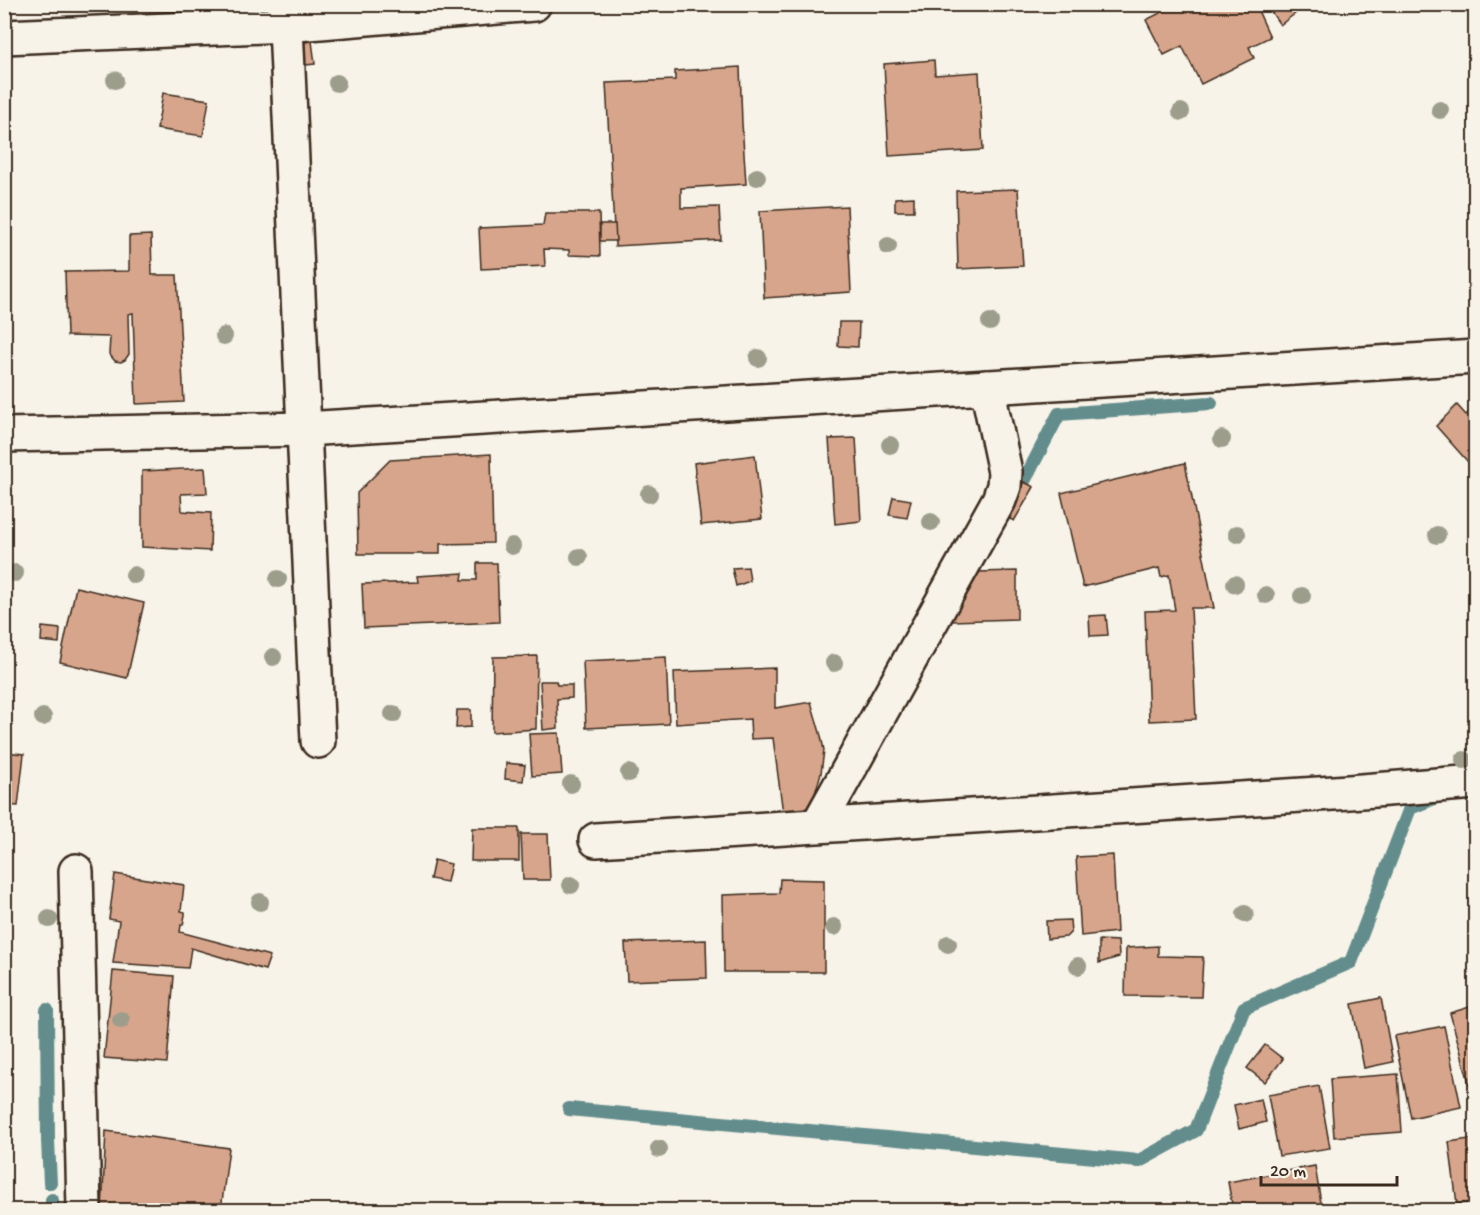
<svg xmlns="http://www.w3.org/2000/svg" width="1480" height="1215" font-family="'Gochi Hand',sans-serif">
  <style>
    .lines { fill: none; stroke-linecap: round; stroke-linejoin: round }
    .stream { stroke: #638d8c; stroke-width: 14 }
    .building { fill: #d7a58b; stroke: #3b2a1e; stroke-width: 1.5 }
    .minor-casing { stroke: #3b2a1e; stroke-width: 38 }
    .minor { stroke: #f7f3e8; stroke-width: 33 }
    .tree { fill: #9d9d8c }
  </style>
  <rect width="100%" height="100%" fill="#f7f3e8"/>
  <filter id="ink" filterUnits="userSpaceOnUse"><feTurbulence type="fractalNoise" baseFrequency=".0167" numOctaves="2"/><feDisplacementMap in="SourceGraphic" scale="12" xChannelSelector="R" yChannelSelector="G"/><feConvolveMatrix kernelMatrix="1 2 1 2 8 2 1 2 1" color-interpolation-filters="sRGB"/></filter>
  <g filter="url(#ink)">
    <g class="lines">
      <g class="stream">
        <path d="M1024 481 1059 414 1211 403"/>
        <path d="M47 1010 48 1141 50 1183"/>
        <path d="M569 1109 1139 1161 1196 1130 1244 1008 1351 962 1410 808 1439 796"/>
        <path d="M52 1200V1210"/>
      </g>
    </g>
    <g class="building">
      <path d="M1178 4H1255L1270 37 1249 47 1254 58 1201 84 1182 46 1164 55 1146 20Z"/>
      <path d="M1266 4H1308L1280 25Z"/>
      <path d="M312 41 315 64 296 66 293 43Z"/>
      <path d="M934 60 935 75 979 72 983 150 889 156 884 64Z"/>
      <path d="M740 67 742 123 746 184 681 188V208L719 207 721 240 615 246 606 83 675 80V71Z"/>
      <path d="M163 93 209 100 203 136 157 129Z"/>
      <path d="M1018 189 1023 266 958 269 956 191Z"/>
      <path d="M914 197V211H895V198Z"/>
      <path d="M847 206 851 292 764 298 760 211Z"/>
      <path d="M545 213H599L600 256 569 255V250L544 249 545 266 481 269 479 228 543 225Z"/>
      <path d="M600 224H615L616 241H600Z"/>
      <path d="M151 235 152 275H177L184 402 136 404 133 313 128 314 129 354 125 360 121 362 115 361 109 354 110 337 67 336 65 272 129 271V236Z"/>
      <path d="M839 322H859L858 347 838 346Z"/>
      <path d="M1457 405 1466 415 1476 406V455L1468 462 1436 426Z"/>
      <path d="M856 438 861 521 835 524 829 439Z"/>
      <path d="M491 454 493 543 440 544V554H358L357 493 390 460Z"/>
      <path d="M755 455 762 519 701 525 694 463Z"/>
      <path d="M1185 463 1214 608H1191L1196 719 1149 721 1145 611 1175 610 1169 575 1161 577 1159 568 1083 587 1061 493Z"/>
      <path d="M205 468 207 493 181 494 182 511 211 513 210 551 142 547V471Z"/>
      <path d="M1024 482 1034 487 1014 521 1004 516Z"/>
      <path d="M893 497 911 500 907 518 889 515Z"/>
      <path d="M477 563H497L499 622 364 628 362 584 418 582 417 576 463 573 462 580H477Z"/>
      <path d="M748 567 750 581 736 586 732 568Z"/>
      <path d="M1017 571V619L952 621 978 572Z"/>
      <path d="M76 587 144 603 127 678 60 662Z"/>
      <path d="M1106 615 1108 635 1090 636 1089 616Z"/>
      <path d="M42 627 60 629 59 643 41 641Z"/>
      <path d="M537 656 536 729 492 732 493 657Z"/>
      <path d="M666 657 669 724 586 728 583 661Z"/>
      <path d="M775 668V708L811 702 821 736 824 750 821 773 810 811 783 813 773 738 751 739 750 719 676 724 674 672Z"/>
      <path d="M540 681H556L557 685H572V698L557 699 558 728 543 730Z"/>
      <path d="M457 710H471V727L456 728Z"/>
      <path d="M559 733 562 774 532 776 529 734Z"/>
      <path d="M4 752 24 754 18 806 4 805Z"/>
      <path d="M506 763 525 765 523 781 505 779Z"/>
      <path d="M472 828H519V861H471Z"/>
      <path d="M521 834H548L550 880H523Z"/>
      <path d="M1113 855 1117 932 1081 936 1076 857Z"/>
      <path d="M434 860 451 864 447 882 430 879Z"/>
      <path d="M115 874 184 885 181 911 185 912V915L183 925H181L180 932 270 956 265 970 191 948 188 968 113 963 119 921 109 919Z"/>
      <path d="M780 879 824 880V972H724L723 895 779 893Z"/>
      <path d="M1070 920 1071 932 1066 937 1047 939 1046 921Z"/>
      <path d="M706 940 707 978 627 981 625 943Z"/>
      <path d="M1099 940 1118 941 1119 957 1099 963Z"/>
      <path d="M1158 946V956L1203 957 1201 997 1125 996 1126 948Z"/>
      <path d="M113 971 174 976 167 1063 104 1058Z"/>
      <path d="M1381 998 1393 1062 1364 1068 1352 1004Z"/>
      <path d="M1476 1005V1089L1471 1090 1450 1013Z"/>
      <path d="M1444 1026 1461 1107 1411 1118 1394 1036Z"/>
      <path d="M1265 1045 1283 1059 1265 1082 1247 1068Z"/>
      <path d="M1398 1074 1402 1132 1334 1137 1330 1079Z"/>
      <path d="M1319 1086 1330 1148 1279 1156 1268 1095Z"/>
      <path d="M1261 1099 1266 1122 1239 1129 1234 1105Z"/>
      <path d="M106 1131 229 1148 221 1210H102Z"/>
      <path d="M1476 1138V1202L1457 1204 1449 1142Z"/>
      <path d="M1315 1166 1322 1209 1311 1210H1233L1228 1182Z"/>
    </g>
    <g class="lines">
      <defs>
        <g id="minor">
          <path d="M285 4 318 741"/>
          <path d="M4 37 285 25 534 4"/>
          <path d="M4 435 304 429 1476 357"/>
          <path d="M818 825 999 500 1004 486 1005 472 987 387"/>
          <path d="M596 840 1349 792 1476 782"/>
          <path d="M76 871 84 1210"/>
        </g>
      </defs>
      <use href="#minor" class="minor-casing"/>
      <use href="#minor" class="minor"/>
    </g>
    <g class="tree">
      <circle cx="115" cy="80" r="9"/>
      <circle cx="337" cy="83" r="9"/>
      <circle cx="1440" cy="110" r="9"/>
      <circle cx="1181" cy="112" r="9"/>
      <circle cx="757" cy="177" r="9"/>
      <circle cx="888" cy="246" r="9"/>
      <circle cx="990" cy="322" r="9"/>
      <circle cx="224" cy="336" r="9"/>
      <circle cx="758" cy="358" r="9"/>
      <circle cx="1222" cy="439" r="9"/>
      <circle cx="890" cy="445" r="9"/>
      <circle cx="649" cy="494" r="9"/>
      <circle cx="931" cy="522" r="9"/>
      <circle cx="1237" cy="534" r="9"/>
      <circle cx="1437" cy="535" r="9"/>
      <circle cx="512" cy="546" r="9"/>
      <circle cx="579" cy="557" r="9"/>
      <circle cx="15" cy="573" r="9"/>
      <circle cx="134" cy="575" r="9"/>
      <circle cx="278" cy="579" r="9"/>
      <circle cx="1235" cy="584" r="9"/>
      <circle cx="1266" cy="595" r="9"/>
      <circle cx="1302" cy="596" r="9"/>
      <circle cx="273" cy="657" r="9"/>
      <circle cx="834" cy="663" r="9"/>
      <circle cx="393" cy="714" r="9"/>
      <circle cx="43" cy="717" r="9"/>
      <circle cx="1464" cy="760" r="9"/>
      <circle cx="629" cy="773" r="9"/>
      <circle cx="571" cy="784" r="9"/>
      <circle cx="571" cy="885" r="9"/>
      <circle cx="260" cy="902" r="9"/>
      <circle cx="1245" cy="914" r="9"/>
      <circle cx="49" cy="919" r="9"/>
      <circle cx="834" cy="927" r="9"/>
      <circle cx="948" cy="944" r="9"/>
      <circle cx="1078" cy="966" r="9"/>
      <circle cx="121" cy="1020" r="9"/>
      <circle cx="659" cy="1149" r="9"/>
    </g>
  </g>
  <rect width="1480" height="1215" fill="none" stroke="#f7f3e8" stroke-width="24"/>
  <rect x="12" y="12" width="1456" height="1191" fill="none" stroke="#3b2a1e" stroke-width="2" filter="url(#ink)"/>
  <path d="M1261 1176v9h136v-9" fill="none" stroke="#3b2a1e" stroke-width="3"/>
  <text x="1270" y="1176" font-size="18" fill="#3b2a1e" stroke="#f7f3e8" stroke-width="4.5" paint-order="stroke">20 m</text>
</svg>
